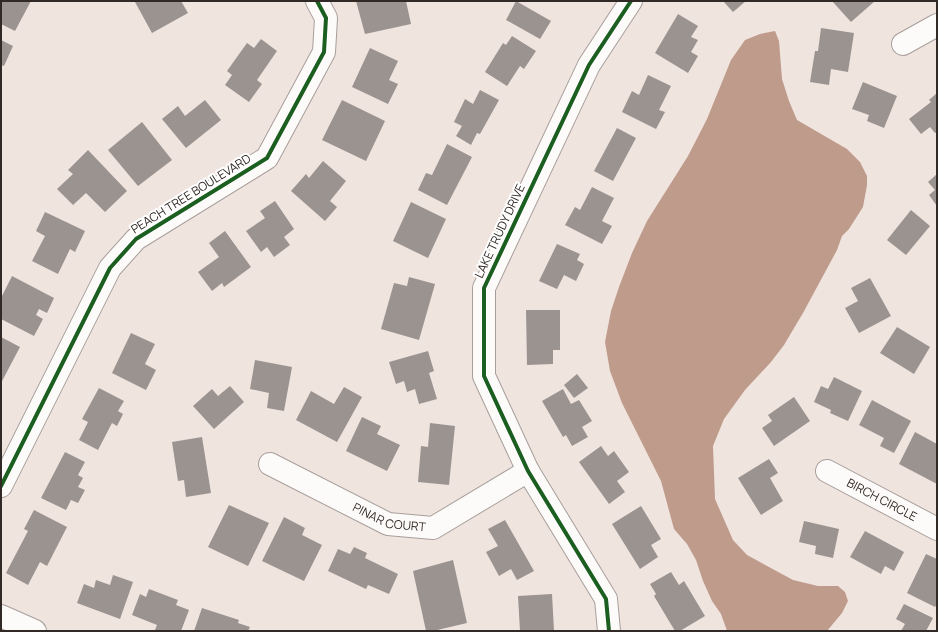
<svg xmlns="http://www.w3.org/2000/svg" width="938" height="632" font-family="Manrope,sans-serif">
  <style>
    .water { fill: #bf9b8c }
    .building { fill: #9b938f }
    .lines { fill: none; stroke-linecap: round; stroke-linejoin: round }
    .minor-casing { stroke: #a79e9a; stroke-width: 24 }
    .minor { stroke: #fdfbfa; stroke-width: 22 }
    .cycleway-casing { stroke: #fff; stroke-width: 6 }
    .cycleway { stroke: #1b5e20; stroke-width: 4 }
    .labels { text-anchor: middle; stroke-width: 4; stroke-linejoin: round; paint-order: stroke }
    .street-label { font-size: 12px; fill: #312926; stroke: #fff }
  </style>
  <rect width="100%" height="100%" fill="#f0e4df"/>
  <path class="water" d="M775 31 779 41 782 79 789 101 797 120 847 149 860 162 867 176V185L863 207 849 229 842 236 837 250 803 313 784 345 771 362 745 390 724 419 713 446 715 499 733 540 747 555 793 580 818 586H838L845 592 848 601 842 613 827 631H727L721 614 712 601 703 581 696 560 687 544 674 529 661 481 622 403 610 371 605 342 611 311 619 287 632 253 647 221 688 156 707 119 731 60 745 40 760 34Z"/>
  <g class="building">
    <path d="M1 1H31L15 31 1 24Z"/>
    <path d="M136 1H181L188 13 152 33 135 2Z"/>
    <path d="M356 1H406L411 24 365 34Z"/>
    <path d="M516 1 551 21 540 39 506 20Z"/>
    <path d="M723 1H746L733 12Z"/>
    <path d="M832 1H875L851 22Z"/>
    <path d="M678 14 698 26 691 37 698 40 691 52 698 56 688 73 655 53Z"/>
    <path d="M821 28 854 33 848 72 831 69 829 85 810 82 815 51H818Z"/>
    <path d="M512 36 536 51 524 69 520 66 507 86 485 72 503 43 506 45Z"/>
    <path d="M261 39 277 51 257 80 262 84 249 102 225 85 232 75 227 71 247 43 254 48Z"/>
    <path d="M1 40 13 46 4 66 1 65Z"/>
    <path d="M370 48 398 61 389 80 398 84 388 104 352 87Z"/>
    <path d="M648 75 671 86 659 110 665 112 656 129 622 112 632 91 639 95Z"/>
    <path d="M863 82 897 96 884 128 867 121 869 115 852 109Z"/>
    <path d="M480 90 499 100 480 134 477 133 471 145 456 136 462 126 454 122 465 99 473 104Z"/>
    <path d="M937 93V132L935 133 930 127 921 134 909 119 931 102 929 100Z"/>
    <path d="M205 100 221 120 186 148 162 119 178 106 185 116Z"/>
    <path d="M342 100 385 121 366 161 322 140Z"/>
    <path d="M142 122 172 160 138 186 108 150Z"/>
    <path d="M617 128 636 138 613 181 594 171Z"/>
    <path d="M447 144 472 157 447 205 418 190 426 173 432 175Z"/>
    <path d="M88 150 127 191 105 212 86 193 73 205 57 189 73 174 68 170Z"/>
    <path d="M323 161 346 181 330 201 337 207 325 221 291 191 306 174 309 178Z"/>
    <path d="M937 174V206L929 195 935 190 928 182Z"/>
    <path d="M592 187 614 198 602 221 612 226 602 244 565 225 575 207 580 210Z"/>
    <path d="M275 201 294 229 284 237 290 245 274 257 267 247 261 252 246 231 265 218 260 211Z"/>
    <path d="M411 202 446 219 428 258 393 241Z"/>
    <path d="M911 210 930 226 906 255 887 240Z"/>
    <path d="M45 212 85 231 75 252 70 249 58 274 32 261 45 236 36 231Z"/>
    <path d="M225 231 251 267 224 287 222 283 212 291 198 272 219 257 209 243Z"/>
    <path d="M557 244 580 254 577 260 584 264 576 281 564 275 557 289 539 281Z"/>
    <path d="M12 276 54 298 47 313 39 309 36 315 43 319 34 336 1 319V298Z"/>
    <path d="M409 277 435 284 419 340 381 329 394 283 407 286Z"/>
    <path d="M870 278 891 316 859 333 845 308 858 301 851 288Z"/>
    <path d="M526 310H560V350H553V364L527 365Z"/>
    <path d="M897 327 930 347 914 374 880 353Z"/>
    <path d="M131 333 155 344 145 364 156 370 146 390 112 373Z"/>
    <path d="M1 337 20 347 1 383Z"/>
    <path d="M428 351 434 371 429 373 437 399 419 404 415 389 407 392 404 381 396 384 389 362Z"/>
    <path d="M255 360 292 367 284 411 267 408 269 393 250 389Z"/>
    <path d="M577 374 588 388 574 398 564 385Z"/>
    <path d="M834 377 862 391 848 421 830 413 831 410 814 402 821 386 828 389Z"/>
    <path d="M230 386 244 402 214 429 193 406 212 389 218 396Z"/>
    <path d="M344 387 362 397 337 442 296 420 311 391 334 404Z"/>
    <path d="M99 388 124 401 118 411 123 414 117 426 112 423 98 450 79 440 88 422 82 419Z"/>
    <path d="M563 389 571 404 579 400 592 421 582 427 588 437 572 446 566 435 563 437 542 401Z"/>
    <path d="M794 397 810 421 774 446 762 428 772 421 768 415Z"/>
    <path d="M872 400 911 421 894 453 880 446 884 438 859 425Z"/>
    <path d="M362 417 381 426 377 434 400 445 387 471 346 451Z"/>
    <path d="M430 423 455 426 449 485 418 482 421 446 428 447Z"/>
    <path d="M915 432 937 444V484L899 464Z"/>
    <path d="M202 437 211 493 186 497 184 480 178 481 172 442Z"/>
    <path d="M601 446 608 456 614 451 629 472 617 481 625 492 609 504 579 462Z"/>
    <path d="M65 452 85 462 78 475 83 478 78 487 85 490 78 503 71 500 66 510 41 498Z"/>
    <path d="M769 459 778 473 770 478 783 501 761 515 738 478Z"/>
    <path d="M229 505 269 523 248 566 208 547Z"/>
    <path d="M641 506 661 539 651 545 658 557 640 569 612 524Z"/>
    <path d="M34 510 67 527 47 566 40 562 28 585 6 573 28 531 24 529Z"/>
    <path d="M284 517 305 528 302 535 322 545 304 581 262 561Z"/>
    <path d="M505 520 534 571 517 580 511 569 499 576 486 552 498 546 488 529Z"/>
    <path d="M804 521 839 529 833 558 815 554 816 546 799 542Z"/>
    <path d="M865 531 904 552 894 571 885 566 881 574 850 557Z"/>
    <path d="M354 547 367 553 365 558 398 574 389 594 368 585 366 589 328 571 338 549 350 554Z"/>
    <path d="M926 554 937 559V604L935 607 907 593Z"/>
    <path d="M453 560 467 623 433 631H426L413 571Z"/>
    <path d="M671 572 679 585 684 581 705 616 680 631H675L654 596 656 594 650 584Z"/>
    <path d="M113 575 133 582 120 619 77 603 84 584 94 588 96 580 110 585Z"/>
    <path d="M149 589 178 600 176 605 189 610 181 631 169 630V631H159L155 630 157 625 132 615 140 594 146 597Z"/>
    <path d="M552 594 554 631H520L518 596Z"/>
    <path d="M904 604 933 618 926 631H901L905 624 896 619Z"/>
    <path d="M202 608 239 620 238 623 250 627 248 631H194Z"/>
  </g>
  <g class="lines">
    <defs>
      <g id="minor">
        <path d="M903 44 937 25"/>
        <path id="s1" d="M270 464 388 524 433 528 528 471"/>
        <path id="s2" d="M827 471 937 529"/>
        <path d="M1 486 110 268 136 239 267 158 324 52 326 18 317 1"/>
        <path d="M1 616 35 631"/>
        <path d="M609 631 606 599 528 471 484 376V288L589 65 631 1"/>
      </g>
    </defs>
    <use href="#minor" class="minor-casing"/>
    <use href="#minor" class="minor"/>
    <defs>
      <g id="cycleway">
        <path d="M1 486 110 268 136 239 267 158 324 52 326 18 317 1"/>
        <path d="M609 631 606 599 528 471 484 376V288L589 65 631 1"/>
      </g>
    </defs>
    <use href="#cycleway" class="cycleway-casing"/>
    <use href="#cycleway" class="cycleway"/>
  </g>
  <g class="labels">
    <g class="street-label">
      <text transform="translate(191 194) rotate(-32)" y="4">PEACH TREE BOULEVARD</text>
      <text transform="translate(500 231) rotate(-65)" y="4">LAKE TRUDY DRIVE</text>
      <text dy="4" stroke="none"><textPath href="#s2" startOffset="62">BIRCH CIRCLE</textPath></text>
      <text dy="4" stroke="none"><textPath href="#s1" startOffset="132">PINAR COURT</textPath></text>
    </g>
  </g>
  <rect width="938" height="632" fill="none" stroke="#312926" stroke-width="4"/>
</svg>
